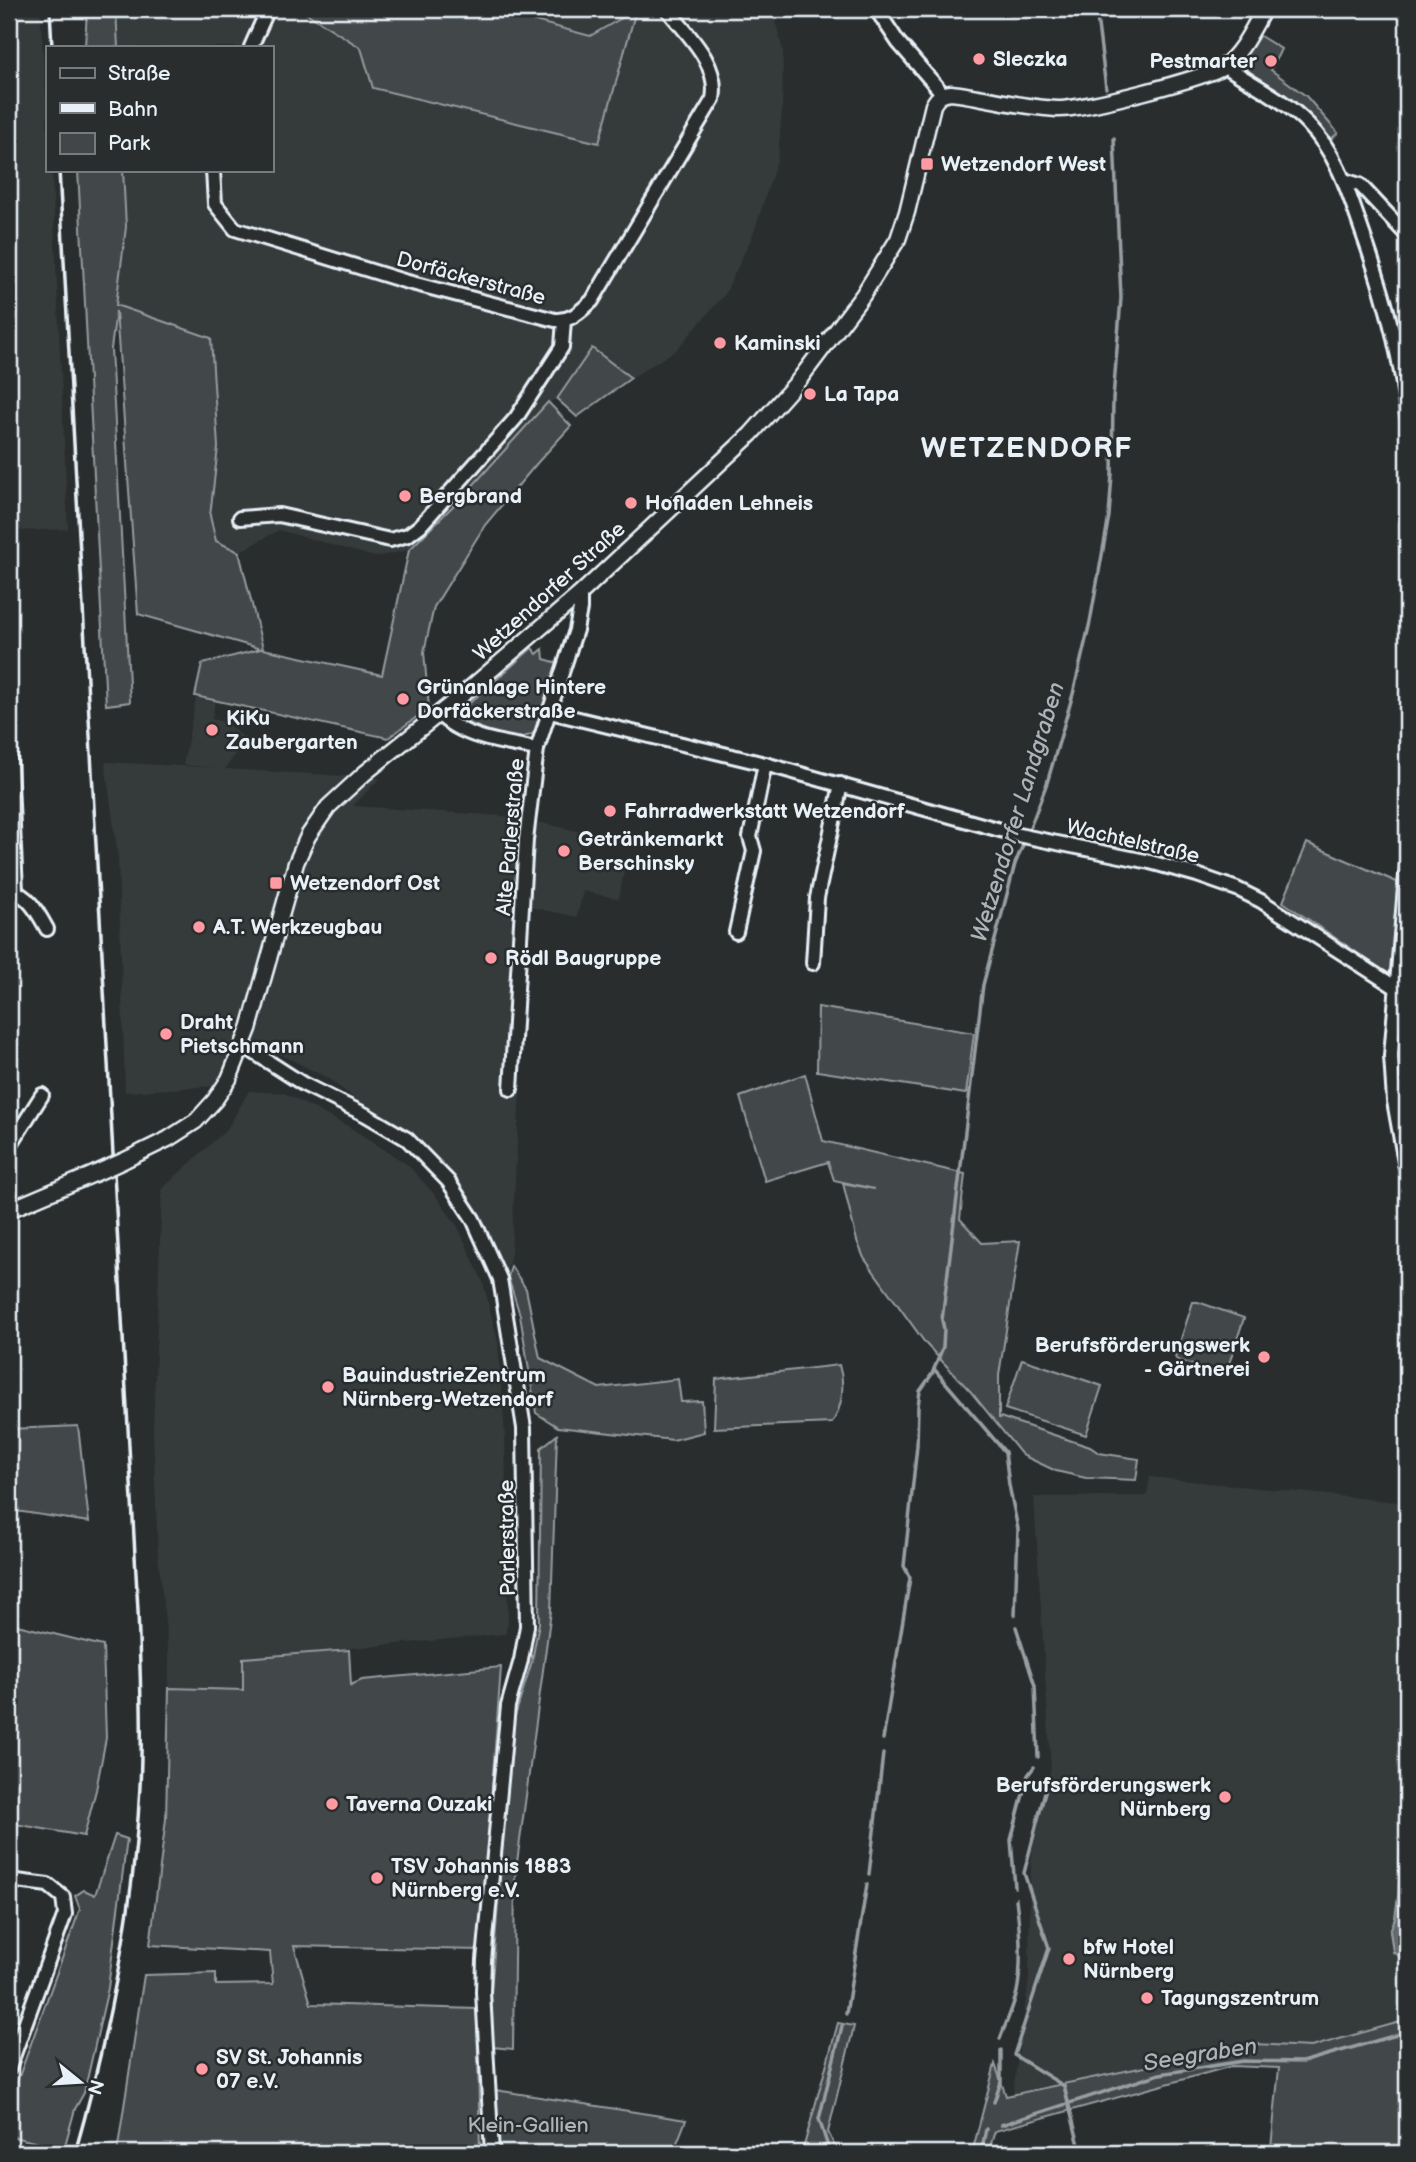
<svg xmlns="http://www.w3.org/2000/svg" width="1416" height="2162" font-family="'Balsamiq Sans',sans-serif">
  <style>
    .built { fill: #363a3b }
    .green { fill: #424648; stroke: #959ca0; stroke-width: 2 }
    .water { fill: #63686b; stroke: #989fa3; stroke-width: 2 }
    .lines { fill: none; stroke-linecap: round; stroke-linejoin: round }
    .stream { stroke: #989fa3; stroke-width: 3.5 }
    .minor-casing { stroke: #e8f1f8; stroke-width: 18 }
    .tertiary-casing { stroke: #e8f1f8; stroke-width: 19 }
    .minor { stroke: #2a2d2e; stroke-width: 12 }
    .tertiary { stroke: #2a2d2e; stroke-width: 14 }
    .rail { stroke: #e8f1f8; stroke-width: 3.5 }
    .tertiary-bridge-casing { stroke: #e8f1f8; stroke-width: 19; stroke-linecap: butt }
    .tertiary-bridge { stroke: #2a2d2e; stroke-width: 14 }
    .poi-dot { fill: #ff9aa2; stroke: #2a2d2e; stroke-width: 2.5 }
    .labels { text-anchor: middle; stroke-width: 5; stroke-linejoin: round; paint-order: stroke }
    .poi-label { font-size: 21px; font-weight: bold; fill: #e8f1f8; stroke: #2a2d2e; text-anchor: start }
    .street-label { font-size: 21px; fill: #e8f1f8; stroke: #2a2d2e }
    .park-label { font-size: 21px; fill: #aeb5ba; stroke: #2a2d2e }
    .water-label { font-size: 23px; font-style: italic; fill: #acb3b9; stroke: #2a2d2e }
    .district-label { font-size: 28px; font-weight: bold; letter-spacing: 2px; fill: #e8f1f8; stroke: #2a2d2e }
  </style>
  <rect width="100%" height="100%" fill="#2a2d2e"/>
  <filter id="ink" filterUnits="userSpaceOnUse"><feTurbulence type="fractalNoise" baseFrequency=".0143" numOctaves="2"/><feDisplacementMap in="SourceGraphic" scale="14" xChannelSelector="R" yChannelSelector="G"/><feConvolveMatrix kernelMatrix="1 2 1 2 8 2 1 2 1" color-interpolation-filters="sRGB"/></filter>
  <g filter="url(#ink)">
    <g class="built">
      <path d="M9 9H40L47 110V170H52V175L68 529 15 531 9 452Z"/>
      <path d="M116 9H300L362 49 599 142 635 11 590 36 491 9H772L783 51 782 110 778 157 754 232 725 294 676 350 631 378 592 349 557 399 548 403 467 492 409 550 375 557 279 530 239 552 216 541 210 516 218 447 209 336 116 305 126 227 123 170H271V47H118Z"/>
      <path d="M196 698 215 702 212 719 224 722 246 739 225 769 380 778 353 806 516 817 581 832 578 855 626 860 619 899 583 891 577 917 530 907 511 1253 506 1276 446 1167 326 1077 261 1045 214 1086 125 1092 118 856 105 762 218 768 183 765Z"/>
      <path d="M249 1091 284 1093 351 1128 408 1165 435 1195 458 1227 483 1282 498 1342 505 1436 508 1623 505 1634 243 1658 244 1690 169 1688V1659L158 1554 153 1431 162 1189 227 1129Z"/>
      <path d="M1150 1477 1407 1503V2020L1311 2047 1254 2044 1013 2093 1029 1978 1030 1883 1034 1825 1051 1768 1034 1497 1147 1496Z"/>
    </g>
    <g class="green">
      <path d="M87 9H116L118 47H85Z"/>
      <path d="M300 9H491L590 36 636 10 599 143 373 88 361 48Z"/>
      <path d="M1257 34 1281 49 1271 70 1306 96 1338 133 1331 139C1312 117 1294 100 1270 85 1261 79 1248 74 1245 64 1242 53 1251 43 1257 34Z"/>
      <path d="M78 170H123L126 227 116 305 211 338 218 447 210 516 216 541 239 552 263 649 382 675 409 550 467 492 548 402 571 426 538 462 485 525 434 607 424 652 429 708 388 738 195 696 202 664 261 649 138 614 116 311 111 349 130 702 106 705Z"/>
      <path d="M592 348 631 378 577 417 557 399Z"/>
      <path d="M532 648 537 654 543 649 544 659 558 663 535 732C518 746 484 729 466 722L461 715 462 710Z"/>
      <path d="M1307 843 1399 883 1391 976 1283 902Z"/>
      <path d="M818 1007 974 1033 966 1094 817 1071Z"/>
      <path d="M805 1074 823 1141 965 1174 960 1219 982 1243 1020 1241 999 1375V1419L1000 1417 1090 1447 1099 1453 1139 1459 1136 1480 1086 1478 1056 1471 1022 1455 971 1392 926 1344 864 1258 857 1241 843 1183 874 1189 834 1180 828 1162 765 1181 740 1097Z"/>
      <path d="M511 1266 526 1289 540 1358 599 1388 678 1379 681 1402 702 1401 704 1432 673 1440 558 1427 536 1413 520 1315 508 1277Z"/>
      <path d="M1193 1302H1198L1244 1318 1226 1373 1221 1374 1177 1360 1175 1357Z"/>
      <path d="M1022 1359 1102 1386 1086 1435 1005 1409Z"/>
      <path d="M839 1365C845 1384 843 1406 832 1423L714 1428 716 1379Z"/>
      <path d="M78 1426 89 1522 9 1510V1429Z"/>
      <path d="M557 1435 551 1611 515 1877 513 2049 492 2047 491 1992 512 1726 532 1661 539 1623 541 1448Z"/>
      <path d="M9 1623 103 1646 106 1738 96 1790 84 1836 9 1823Z"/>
      <path d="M349 1650 351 1685 362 1680 501 1667 480 1950 294 1946 311 2004 477 2009 480 2153H117L144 1975 216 1973V1985L273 1984 270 1952 150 1945 166 1819 169 1688 243 1690V1658Z"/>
      <path d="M115 1835 127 1839 108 1988 84 2093 75 2109 64 2149 9 2136V2104L80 1909 75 1896 84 1890 95 1895Z"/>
      <path d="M1407 2020V2153H1267L1271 2148 1279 2068 1232 2066 995 2131 988 2153H972L995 2064 1006 2096 1254 2044 1311 2047Z"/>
      <path d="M838 2023 854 2026 828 2132 838 2153H802Z"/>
      <path d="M495 2090 686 2120 673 2153H496Z"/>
    </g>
    <path class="water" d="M1407 1839V1962L1393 1952 1390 1931 1395 1918 1398 1896 1400 1848Z"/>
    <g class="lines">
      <g class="stream">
        <path d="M1096 9 1106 88"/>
        <path d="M1028 833 1047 783 1073 694 1090 622 1109 516 1112 474 1113 399 1121 298 1114 138"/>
        <path d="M934 1369 1005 1452 1009 1485 1018 1529 1015 1615"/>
        <path d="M1016 1627 1035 1686 1038 1757"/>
        <path d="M883 1739 910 1578 904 1566 917 1446 918 1406 920 1391 932 1374 943 1347 944 1329 942 1320 983 985 1015 864 1025 840"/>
        <path d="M1048 1780 1024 1873 1049 1948 1014 2055 1064 2086 1081 2153"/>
        <path d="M869 1874 883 1754"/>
        <path d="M1015 1887 1011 1840 1028 1775 1034 1767"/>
        <path d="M846 2014 867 1884"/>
        <path d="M1000 2039C1006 2023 1013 2008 1017 1992 1023 1962 1020 1929 1016 1899"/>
        <path d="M994 2102 1001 2082V2050"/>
        <path d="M1001 2125 1160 2074 1243 2061 1302 2062 1407 2032"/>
        <path d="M830 2153 819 2119 842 2026"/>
        <path d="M981 2153 986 2129"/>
      </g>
      <defs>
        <g id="minor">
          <path d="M876 9 898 42 943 94"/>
          <path d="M251 47 268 9"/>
          <path d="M1225 66C1253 85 1284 99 1308 124 1338 155 1349 194 1363 234 1384 293 1401 353 1407 416"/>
          <path d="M213 170 215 204 235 229 404 281 555 320C572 321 580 311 592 301L713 99C720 64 687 34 667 9"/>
          <path d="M1344 180 1360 185 1407 235"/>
          <path d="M240 518 279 515 390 540 408 535 420 526 516 418 562 347 564 320"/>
          <path d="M550 712 765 764 1018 835 1150 862 1197 875 1237 889 1261 901 1395 987"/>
          <path d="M439 714C462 738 505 743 537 749"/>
          <path d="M9 740 16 891"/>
          <path d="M1407 863 1391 1056 1394 1101 1407 1174"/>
          <path d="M10 890C29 895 38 913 47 929"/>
          <path d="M736 932 754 851 750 837 765 764"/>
          <path d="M813 963 817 898 841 784"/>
          <path d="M244 1046 303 1084 366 1115 407 1139 448 1181 473 1219 500 1279 524 1428 527 1626 521 1660 508 1706 484 1960 483 1992 492 2153"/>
          <path d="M511 1089 526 840 537 749 576 630 580 609V594"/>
          <path d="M9 1151 11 1144 42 1095"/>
          <path d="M9 1880 48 1885 63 1897 65 1914 9 2068"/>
        </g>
        <g id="tertiary">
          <path d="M123 1161 168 1139 196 1121 215 1100 229 1079 249 1029 296 863 308 836 328 807 365 773 461 696 580 594 751 434 799 380 863 295 898 239 907 212 933 105C938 96 942 94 951 93 987 97 1022 108 1058 109 1080 110 1208 78 1224 66 1242 53 1253 28 1264 9"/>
          <path d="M9 1210 94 1174"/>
        </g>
      </defs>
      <use href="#minor" class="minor-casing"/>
      <use href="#tertiary" class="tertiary-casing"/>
      <use href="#minor" class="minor"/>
      <use href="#tertiary" class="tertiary"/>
      <g class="rail">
        <path d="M50 9 52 47"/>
        <path d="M59 170 138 1610C140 1669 143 1728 140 1786 134 1912 109 2033 75 2153"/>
      </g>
      <defs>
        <path id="tertiary-bridge" d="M94 1174 123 1161"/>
      </defs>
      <use href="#tertiary-bridge" class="tertiary-bridge-casing"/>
      <use href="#tertiary-bridge" class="tertiary-bridge"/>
    </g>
  </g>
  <g class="poi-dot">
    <circle cx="979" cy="59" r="7"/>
    <circle cx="1271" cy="61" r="7"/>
    <rect x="920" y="157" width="14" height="14" rx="3.5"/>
    <circle cx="720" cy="343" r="7"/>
    <circle cx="810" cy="394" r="7"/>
    <circle cx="405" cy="496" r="7"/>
    <circle cx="631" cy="503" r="7"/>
    <circle cx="403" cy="699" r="7"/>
    <circle cx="212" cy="730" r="7"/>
    <circle cx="610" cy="811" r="7"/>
    <circle cx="564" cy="851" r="7"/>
    <rect x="269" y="876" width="14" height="14" rx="3.5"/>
    <circle cx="199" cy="927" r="7"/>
    <circle cx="491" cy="958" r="7"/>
    <circle cx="166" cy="1034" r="7"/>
    <circle cx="1264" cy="1357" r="7"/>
    <circle cx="328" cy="1387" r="7"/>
    <circle cx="1225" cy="1797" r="7"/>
    <circle cx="332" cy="1804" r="7"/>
    <circle cx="377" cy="1878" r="7"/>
    <circle cx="1069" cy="1959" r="7"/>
    <circle cx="1147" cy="1998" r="7"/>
    <circle cx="202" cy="2069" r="7"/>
  </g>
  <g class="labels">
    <g class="poi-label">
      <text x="993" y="66">Sleczka</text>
      <text x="1257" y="68" text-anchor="end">Pestmarter</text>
      <text x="941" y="171">Wetzendorf West</text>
      <text x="734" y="350">Kaminski</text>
      <text x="824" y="401">La Tapa</text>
      <text x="419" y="503">Bergbrand</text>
      <text x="645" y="510">Hofladen Lehneis</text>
      <text x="417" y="694">Grünanlage Hintere<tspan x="417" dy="24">Dorfäckerstraße</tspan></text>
      <text x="226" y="725">KiKu<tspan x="226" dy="24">Zaubergarten</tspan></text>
      <text x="624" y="818">Fahrradwerkstatt Wetzendorf</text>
      <text x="578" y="846">Getränkemarkt<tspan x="578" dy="24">Berschinsky</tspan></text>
      <text x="290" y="890">Wetzendorf Ost</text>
      <text x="213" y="934">A.T. Werkzeugbau</text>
      <text x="505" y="965">Rödl Baugruppe</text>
      <text x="180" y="1029">Draht<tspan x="180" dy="24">Pietschmann</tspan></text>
      <text x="1250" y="1352" text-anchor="end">Berufsförderungswerk<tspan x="1250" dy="24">- Gärtnerei</tspan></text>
      <text x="342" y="1382">BauindustrieZentrum<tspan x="342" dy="24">Nürnberg-Wetzendorf</tspan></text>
      <text x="1211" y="1792" text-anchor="end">Berufsförderungswerk<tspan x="1211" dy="24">Nürnberg</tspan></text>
      <text x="346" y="1811">Taverna Ouzaki</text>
      <text x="391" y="1873">TSV Johannis 1883<tspan x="391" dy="24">Nürnberg e.V.</tspan></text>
      <text x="1083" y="1954">bfw Hotel<tspan x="1083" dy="24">Nürnberg</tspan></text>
      <text x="1161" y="2005">Tagungszentrum</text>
      <text x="216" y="2064">SV St. Johannis<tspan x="216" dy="24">07 e.V.</tspan></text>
    </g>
    <g class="street-label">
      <text transform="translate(471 278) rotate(15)" y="7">Dorfäckerstraße</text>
      <text transform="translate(549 591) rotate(-42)" y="7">Wetzendorfer Straße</text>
      <text transform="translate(510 837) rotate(-85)" y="7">Alte Parlerstraße</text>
      <text transform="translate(1133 841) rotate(13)" y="7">Wachtelstraße</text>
      <text transform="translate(507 1538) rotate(-91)" y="7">Parlerstraße</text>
    </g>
    <g class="park-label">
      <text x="528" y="2132">Klein-Gallien</text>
    </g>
    <g class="water-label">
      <text transform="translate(1017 812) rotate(-73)" y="8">Wetzendorfer Landgraben</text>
      <text transform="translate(1200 2054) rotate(-9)" y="8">Seegraben</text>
    </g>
    <g class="district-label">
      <text x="1027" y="457">WETZENDORF</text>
    </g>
  </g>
  <rect width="1416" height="2162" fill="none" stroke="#2a2d2e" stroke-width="35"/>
  <rect x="18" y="18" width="1381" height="2127" fill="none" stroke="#e8f1f8" stroke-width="2.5" filter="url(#ink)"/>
  <rect x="46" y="46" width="228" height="126" fill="#2a2d2e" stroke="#767b7f" stroke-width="2"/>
  <rect x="60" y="68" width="35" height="10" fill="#2a2d2e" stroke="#767b7f" stroke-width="2"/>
  <text x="108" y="80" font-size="21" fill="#e8f1f8">Straße</text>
  <rect x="60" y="103" width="35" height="10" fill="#e8f1f8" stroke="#767b7f" stroke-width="2"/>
  <text x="108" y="116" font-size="21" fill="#e8f1f8">Bahn</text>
  <rect x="60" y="133" width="35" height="21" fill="#424648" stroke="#767b7f" stroke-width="2"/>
  <text x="108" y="150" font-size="21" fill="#e8f1f8">Park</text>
  <g transform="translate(80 2082) rotate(108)" stroke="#2a2d2e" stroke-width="5" paint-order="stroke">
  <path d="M0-5L12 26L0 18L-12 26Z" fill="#e8f1f8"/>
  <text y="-10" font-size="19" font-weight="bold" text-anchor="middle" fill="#e8f1f8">N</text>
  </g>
</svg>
